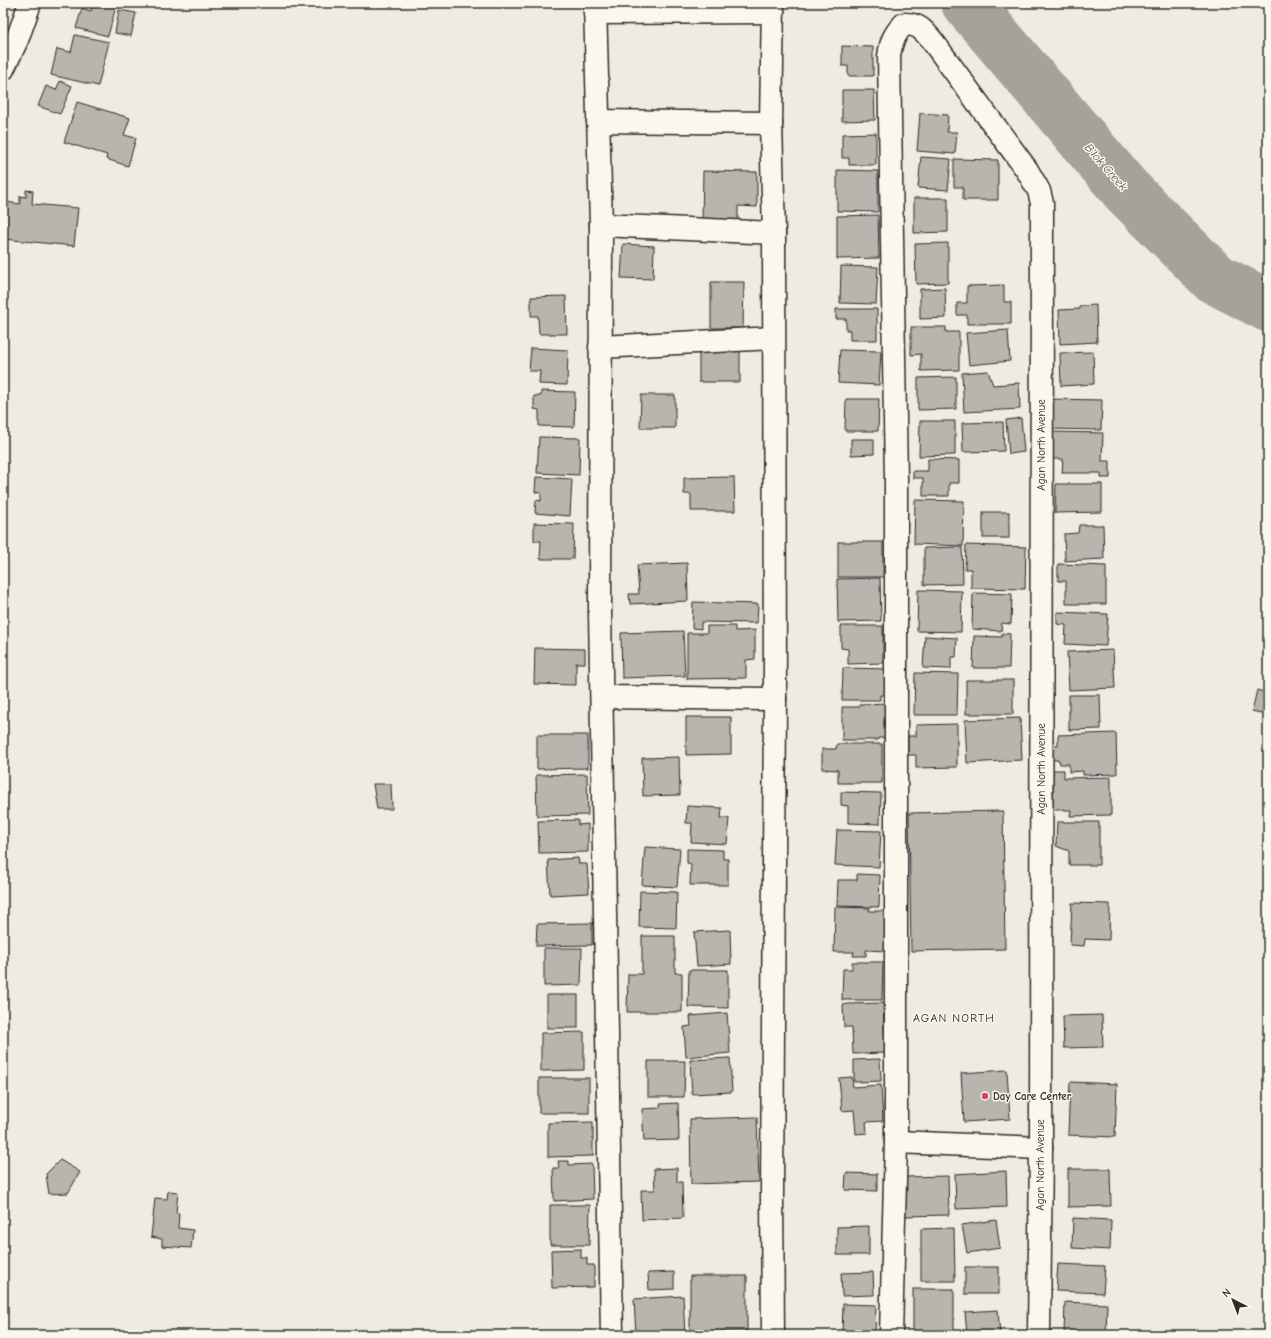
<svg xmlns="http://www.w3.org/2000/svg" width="1271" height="1338" font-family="'Comic Neue',sans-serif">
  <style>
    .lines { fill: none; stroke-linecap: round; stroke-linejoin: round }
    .river { stroke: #a4a29a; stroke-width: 52 }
    .building { fill: #b8b5ae; stroke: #2b2b2b }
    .minor-casing { stroke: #2b2b2b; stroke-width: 25 }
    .minor { stroke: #fbf7ec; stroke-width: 22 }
    .poi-dot { fill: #d1495b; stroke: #fbf7ec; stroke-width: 1.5 }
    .labels { text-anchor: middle; stroke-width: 3; stroke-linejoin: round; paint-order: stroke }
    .street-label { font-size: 11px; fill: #2b2b2b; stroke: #fbf7ec }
    .poi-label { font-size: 11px; font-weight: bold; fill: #2b2b2b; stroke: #fbf7ec; text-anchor: start }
    .water-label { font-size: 12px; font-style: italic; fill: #555552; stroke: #fbf7ec }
    .neighbourhood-label { font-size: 12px; letter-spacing: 1px; fill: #2b2b2b; stroke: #fbf7ec }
  </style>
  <rect width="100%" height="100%" fill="#eeebe0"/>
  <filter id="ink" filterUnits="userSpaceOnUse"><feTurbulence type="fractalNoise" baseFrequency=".025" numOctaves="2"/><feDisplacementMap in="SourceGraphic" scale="8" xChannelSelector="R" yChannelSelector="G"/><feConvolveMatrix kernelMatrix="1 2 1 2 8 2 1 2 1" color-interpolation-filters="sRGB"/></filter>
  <g filter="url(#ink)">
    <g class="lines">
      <path class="river" d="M967 3 1126 190 1214 278 1268 306"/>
    </g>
    <g class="building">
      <path d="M93 3H117L108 36 76 28 82 8 91 11Z"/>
      <path d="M119 10 136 13 131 36 115 33Z"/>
      <path d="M75 35 109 42 98 86 51 75 57 49 71 52Z"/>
      <path d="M842 46 873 47V76H848V66H842Z"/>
      <path d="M60 81 72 86 60 114 38 106 46 86 56 90Z"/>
      <path d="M842 90H874L875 120 842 121Z"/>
      <path d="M77 102 130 118 124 135 136 138 128 166 106 159 107 155 64 142Z"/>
      <path d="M920 113 948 115 947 132H957L955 154 917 151Z"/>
      <path d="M876 133V165H849V158H842V134Z"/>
      <path d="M921 157 951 159 948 190 918 188Z"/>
      <path d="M954 159 998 160V200H963V187H954Z"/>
      <path d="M837 170 878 171V212L837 211Z"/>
      <path d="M703 171 757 172V207L738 206V223H702Z"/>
      <path d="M26 190 33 191 32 204 78 208 74 246 3 239 5 202 20 204V196L26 197Z"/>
      <path d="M914 198H948V232L914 233Z"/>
      <path d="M878 215 879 258 837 259V216Z"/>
      <path d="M948 243V283L916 284 915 244Z"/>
      <path d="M623 244 654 246 653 279 621 278Z"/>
      <path d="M841 266 878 267 876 304 840 303Z"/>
      <path d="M711 282H744L743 328H711Z"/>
      <path d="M1004 285V302H1011V324H967V315H957V303H967V286Z"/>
      <path d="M945 288 946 318 920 319V289Z"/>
      <path d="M566 296 567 334H539L538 316H531V297Z"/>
      <path d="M1096 305 1097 342 1060 344 1059 310 1080 309V306Z"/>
      <path d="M836 309H877V340H850V330H846V319H836Z"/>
      <path d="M911 327H946V332H959V370L921 371V354L911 355Z"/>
      <path d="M1008 330 1010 361 969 365 966 333Z"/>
      <path d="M531 348 568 350 567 385 539 384 540 371H529Z"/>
      <rect x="699" y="349" width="41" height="33"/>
      <path d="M840 350 881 351 879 385 838 383Z"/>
      <path d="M1093 352 1094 384 1061 386 1060 353Z"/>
      <path d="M988 371 993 385 1019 383 1020 409 964 412 962 373Z"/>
      <path d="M956 377V409L918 410V378Z"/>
      <path d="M541 391 575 392 574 427 539 426V410L534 409V396H541Z"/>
      <path d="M641 395H675V428H640Z"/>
      <path d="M846 399H879L878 431H845Z"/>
      <path d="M1049 399 1102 400 1101 430 1049 429Z"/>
      <path d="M1021 418 1024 452 1009 454 1006 420Z"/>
      <path d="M920 421H955V455L919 456Z"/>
      <path d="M1003 422 1004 451 963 452 962 423Z"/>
      <path d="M1052 432 1103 433 1102 461H1110V478H1101V473H1062L1063 459H1051Z"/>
      <path d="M539 437 580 438 579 475 537 473Z"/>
      <path d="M851 439H874V454L851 455Z"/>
      <path d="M928 459 959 460V483H949V496H923V478H913V471H928Z"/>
      <path d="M536 477 572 479 570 516 535 513 536 500 541 501V493L535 492Z"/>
      <path d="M734 477 735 511H691V494H684V478Z"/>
      <path d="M1056 484H1102V512L1055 513Z"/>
      <path d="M915 500 964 501 963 546 914 544Z"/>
      <rect x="983" y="512" width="26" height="26"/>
      <path d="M534 523 574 524 573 559H540L541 541H534Z"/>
      <path d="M1079 525H1103L1104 559 1065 561 1064 534 1078 533Z"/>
      <rect x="838" y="542" width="45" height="35"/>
      <path d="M966 545 1026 547 1025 589 971 588V569H965Z"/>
      <path d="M962 547 963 584 924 585V548Z"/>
      <path d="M687 563 688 601 630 604 629 594H639L637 565Z"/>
      <path d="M1058 564 1106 566V604H1066V581H1058Z"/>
      <path d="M880 578 881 621 838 622 837 579Z"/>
      <path d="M918 590 962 591 961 632 917 631Z"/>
      <path d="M973 593 1012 594 1011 624 1002 623 1001 631 972 629Z"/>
      <path d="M693 602 758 604 757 623 701 622V629L692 628Z"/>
      <path d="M1057 612 1108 614 1106 646 1065 644 1066 625 1057 624Z"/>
      <path d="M707 626H735V631L755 630V659L746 660V678L687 679V633H707Z"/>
      <path d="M841 626H883V663L848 664V649L841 648Z"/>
      <path d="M683 631 685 676 622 678 621 633Z"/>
      <path d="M1002 633 1010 634 1009 668H973L974 636 1002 637Z"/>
      <path d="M925 636 957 638 956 657H951V669L923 668Z"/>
      <path d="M535 648 585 649V663H576V685L534 684Z"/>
      <path d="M1113 650 1115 688 1069 690 1067 652Z"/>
      <path d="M843 668 891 669 890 696 880 695V700H842Z"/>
      <path d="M915 673 958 674 957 715H914Z"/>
      <rect x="966" y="680" width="47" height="34"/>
      <path d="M1257 690 1268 693V715L1252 711Z"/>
      <path d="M1069 695H1100L1101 729 1069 730Z"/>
      <path d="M890 703V738H878V740H842V707H860V704Z"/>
      <path d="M686 717H731V754L686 755Z"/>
      <path d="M1020 718 1022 760 967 763 965 720Z"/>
      <path d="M957 724V767L916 768V755H908V736H916V725Z"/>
      <path d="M1116 733 1117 774 1083 775V771L1069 772V764H1060L1059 760H1051L1050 745H1058V735Z"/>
      <path d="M537 735H588V768L537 769Z"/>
      <path d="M837 744H882V783H838V770L822 769V749H836Z"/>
      <path d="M679 757 680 795 643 796 642 758Z"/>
      <path d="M1053 770H1064V778L1111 777V815L1070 816 1071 810H1053Z"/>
      <path d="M587 774 588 815 537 816 536 775Z"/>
      <path d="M373 784H391L392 809H377Z"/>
      <path d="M841 792 881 793 880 824 848 823V806L841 805Z"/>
      <path d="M687 806 722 808 721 818H729L727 844 691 842 692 823H686Z"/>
      <path d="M1003 811 1005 949 911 951 909 813Z"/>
      <path d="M578 820V825L588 824V852L539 853 538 821Z"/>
      <path d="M1057 822H1099V865H1069V851L1056 846Z"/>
      <path d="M837 830 881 831 879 867 835 865Z"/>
      <path d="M645 847 680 849 677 887 642 885Z"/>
      <path d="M687 849 723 850V859H728V885H690L691 864 687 863Z"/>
      <path d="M578 858 579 864H587L589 893 550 895 548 860Z"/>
      <path d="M857 874 880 875 879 907 837 906 838 880H857Z"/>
      <path d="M640 891 677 892 676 928 639 927Z"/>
      <path d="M1072 903 1110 904 1109 940 1085 939 1084 946 1070 945Z"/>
      <path d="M835 907 870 908 869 911H886V951L866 950V956H853L854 952H834Z"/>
      <path d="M592 923V945L536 946 537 924Z"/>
      <path d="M730 930 731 964 697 966 694 932Z"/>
      <path d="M642 936H675V973H682V1012H627L628 974H642Z"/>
      <path d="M544 948H582L581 985 544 986Z"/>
      <path d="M852 962H883L882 1000H842L843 969H852Z"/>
      <path d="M689 970H728V1008L688 1007Z"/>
      <rect x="547" y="995" width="31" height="33"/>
      <path d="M883 1003 885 1053 853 1054 852 1027H844L843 1005 848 1004Z"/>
      <path d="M727 1013 730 1053 686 1057 684 1027 691 1026 690 1016Z"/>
      <path d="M1102 1015 1103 1047 1064 1048 1063 1016Z"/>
      <path d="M584 1032V1070L541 1071V1033Z"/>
      <path d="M730 1058 732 1092 692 1094 690 1060Z"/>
      <path d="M880 1059 881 1081 854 1082V1060Z"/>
      <path d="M648 1061H685L684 1097H648Z"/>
      <path d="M1007 1070 1010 1119 964 1122 961 1073Z"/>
      <path d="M852 1077 853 1087 881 1085 883 1121 866 1122 867 1133 856 1134 854 1110 842 1111 839 1078Z"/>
      <rect x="539" y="1078" width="50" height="35"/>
      <path d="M1070 1082 1117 1084 1115 1137 1068 1135Z"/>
      <path d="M678 1103 679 1140 644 1141 642 1109 660 1108V1104Z"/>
      <path d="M757 1117 759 1182 691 1184 690 1119Z"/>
      <path d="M593 1122V1156L548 1157V1123Z"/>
      <path d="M60 1160 80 1172 68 1193 49 1194 46 1174Z"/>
      <path d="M558 1161H569V1165L592 1164 593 1199 554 1201 553 1168H559Z"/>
      <path d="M677 1168V1182H682L683 1218 642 1220 641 1190H655L654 1169Z"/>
      <path d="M1068 1169H1110L1111 1206 1068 1207Z"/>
      <path d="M1006 1171 1007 1207 956 1209 955 1174Z"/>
      <path d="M846 1173 877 1174V1191L845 1190Z"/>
      <path d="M948 1176 949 1215 905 1216V1177Z"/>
      <path d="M168 1191 178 1192 176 1213H179L178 1228 193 1230 191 1248 162 1246V1239L151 1237 155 1198 167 1199Z"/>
      <path d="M550 1205H590L589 1245H550Z"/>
      <path d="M1073 1218 1111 1220 1110 1250 1072 1248Z"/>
      <path d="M996 1220 1000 1248 967 1253 962 1225Z"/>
      <path d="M869 1226V1255H837V1227Z"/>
      <path d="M954 1228 955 1281H921V1229Z"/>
      <path d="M581 1249V1258H587V1265H594V1287L552 1288 551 1250Z"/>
      <path d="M1058 1264 1105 1266 1103 1293 1056 1291Z"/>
      <rect x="965" y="1267" width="34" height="27"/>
      <path d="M674 1272V1289L649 1290 648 1273Z"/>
      <path d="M873 1272 874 1295 842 1296 841 1273Z"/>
      <path d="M690 1276H747V1331L690 1332Z"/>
      <rect x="913" y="1289" width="41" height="46"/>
      <path d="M683 1296 685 1335H636L634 1299Z"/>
      <path d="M1065 1302 1107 1304 1106 1335H1064Z"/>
      <path d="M843 1304 876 1305 875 1335H842Z"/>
      <path d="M998 1310 1000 1335H967L965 1312Z"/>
    </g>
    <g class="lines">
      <defs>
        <g id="minor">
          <path d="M595 3 601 225 600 611 612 1335"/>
          <path d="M773 3 771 123 774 233 775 699 772 1195 773 1335"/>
          <path d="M595 13 773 12"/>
          <path d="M3 69 17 40 30 3"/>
          <path d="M598 121 771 123"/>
          <path d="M601 225 774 233"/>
          <path d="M600 347 773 338"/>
          <path d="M602 697 775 699"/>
          <path d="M896 1142 1041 1148"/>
          <path d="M891 1335 896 1142V479L889 56C891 42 894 34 904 24 920 24 924 31 934 43L1027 170 1039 191 1042 203 1041 1148 1039 1335"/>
        </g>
      </defs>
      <use href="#minor" class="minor-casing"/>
      <use href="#minor" class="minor"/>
    </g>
  </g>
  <circle class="poi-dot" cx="985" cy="1096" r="4"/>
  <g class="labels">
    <g class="street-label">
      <text transform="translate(1041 445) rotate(-90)" y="4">Agan North Avenue</text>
      <text transform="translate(1041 769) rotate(-90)" y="4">Agan North Avenue</text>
      <text transform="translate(1040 1165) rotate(-90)" y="4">Agan North Avenue</text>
    </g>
    <g class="poi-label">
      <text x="993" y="1100">Day Care Center</text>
    </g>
    <g class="water-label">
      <text transform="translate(1106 167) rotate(49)" y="4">B'lok Creek</text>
    </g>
    <g class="neighbourhood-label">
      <text x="954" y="1022">AGAN NORTH</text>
    </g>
  </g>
  <rect width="1271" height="1338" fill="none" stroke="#fbf7ec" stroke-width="16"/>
  <rect x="8" y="8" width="1255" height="1322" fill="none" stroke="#2b2b2b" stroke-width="1.5" filter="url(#ink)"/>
  <g transform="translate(1233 1300) rotate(318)" stroke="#fbf7ec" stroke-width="3" paint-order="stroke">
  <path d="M0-3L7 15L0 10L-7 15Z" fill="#2b2b2b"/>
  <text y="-6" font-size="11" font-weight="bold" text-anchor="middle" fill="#2b2b2b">N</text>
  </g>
</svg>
